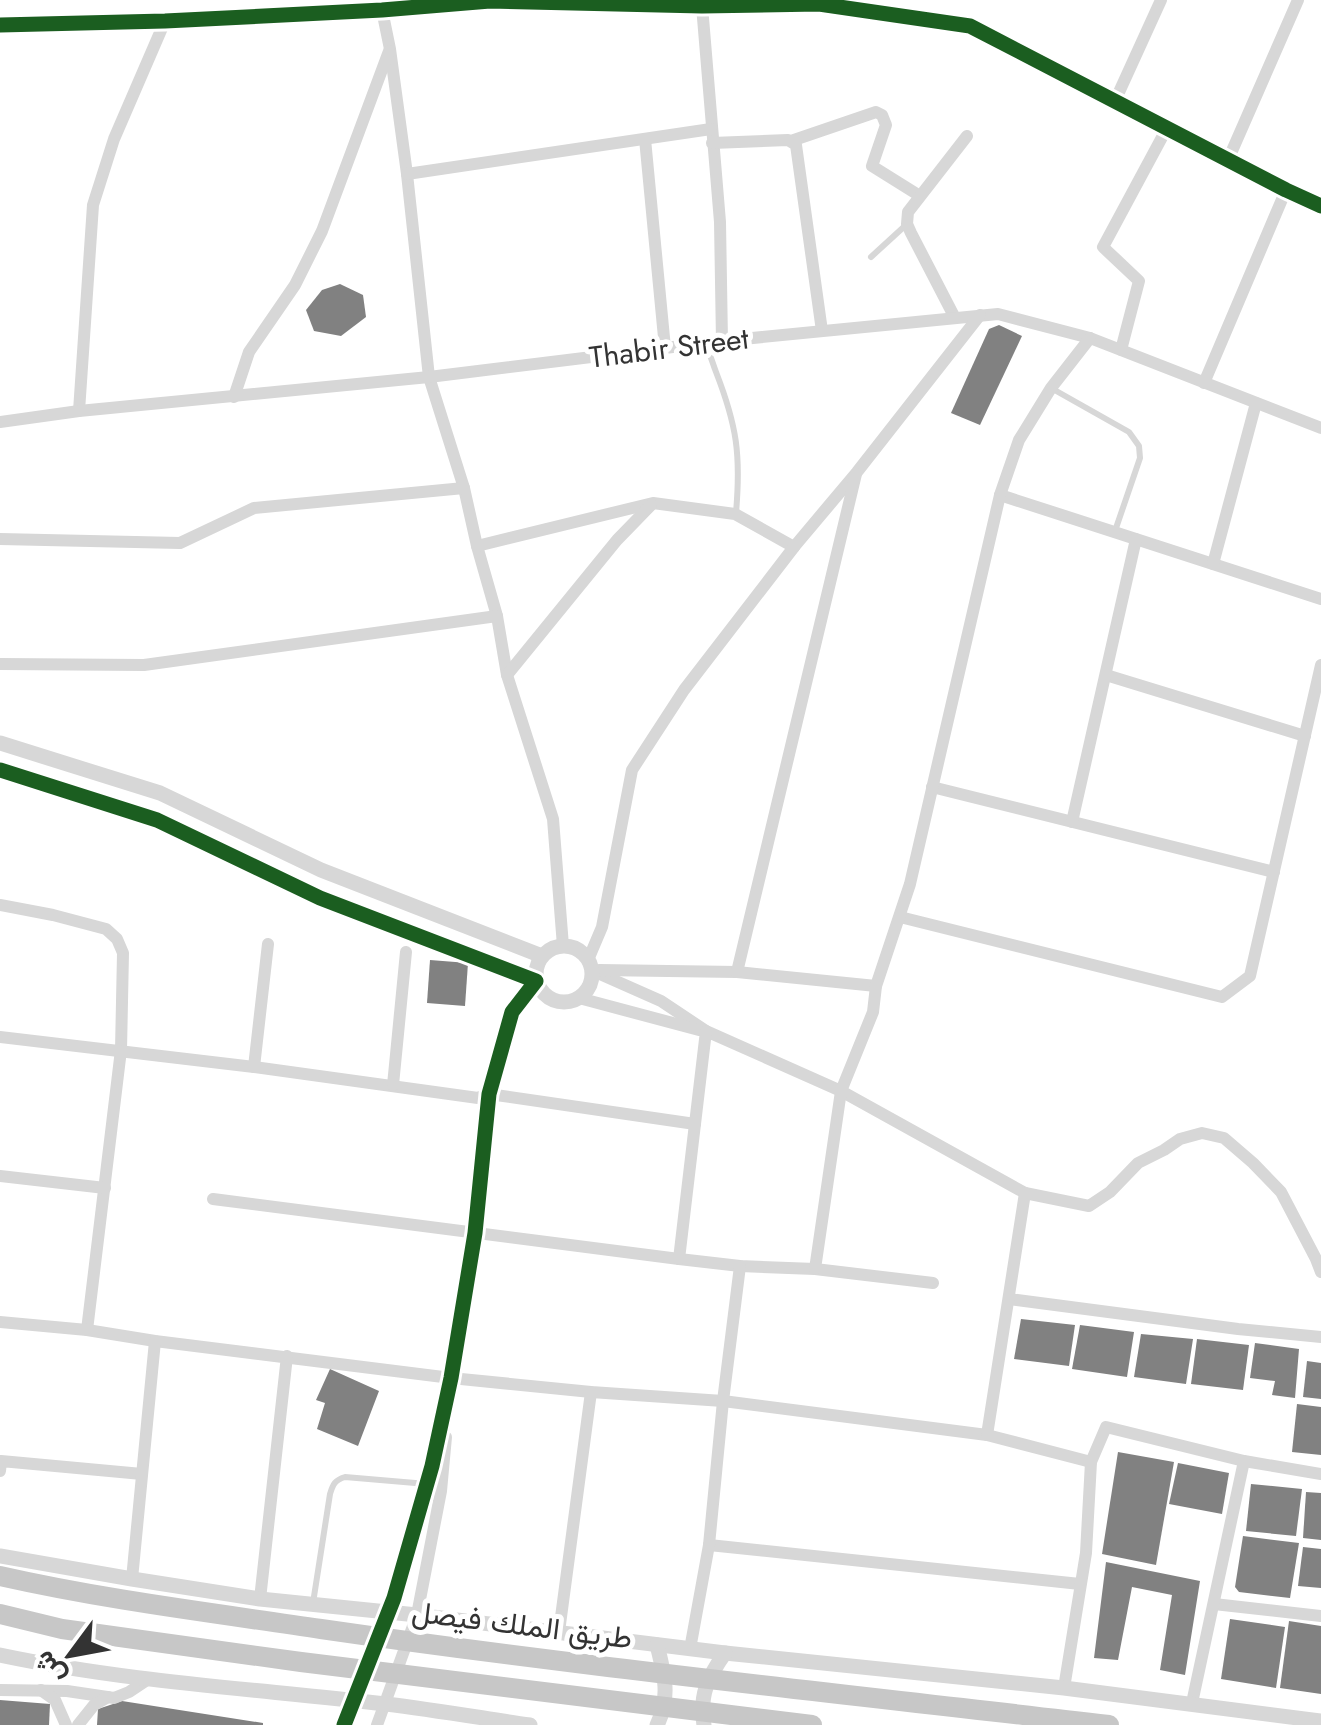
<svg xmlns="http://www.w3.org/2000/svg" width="1321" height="1725" font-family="Jost,Vazirmatn,sans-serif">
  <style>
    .building { fill: #818181 }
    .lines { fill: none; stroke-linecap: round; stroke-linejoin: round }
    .service { stroke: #d7d7d7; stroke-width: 6 }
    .minor { stroke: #d7d7d7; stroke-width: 12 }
    .tertiary { stroke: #d7d7d7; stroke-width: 15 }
    .trunk { stroke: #c7c7c7; stroke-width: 20 }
    .cycleway-casing { stroke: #fff; stroke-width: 21 }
    .cycleway { stroke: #1b5e20; stroke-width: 15 }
    .labels { text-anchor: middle; stroke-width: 10; stroke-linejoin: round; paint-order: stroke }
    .street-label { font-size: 30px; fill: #333; stroke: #fff }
  </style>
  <rect width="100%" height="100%" fill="#fff"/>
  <g class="building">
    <path d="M340 284 363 295 366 317 341 336 314 331 306 310 322 290Z"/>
    <path d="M999 325 1022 336 980 425 951 413 989 329Z"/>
    <path d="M430 960 468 963 465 1006 427 1003Z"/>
    <path d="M1021 1319 1075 1325 1069 1366 1014 1359Z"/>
    <path d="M1080 1325 1134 1332 1127 1377 1072 1369Z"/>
    <path d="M1141 1334 1193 1339 1186 1384 1134 1377Z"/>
    <path d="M1197 1339 1249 1345 1243 1390 1191 1384Z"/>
    <path d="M1255 1343 1299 1349 1295 1398 1272 1395 1275 1381 1250 1378Z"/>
    <path d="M1307 1361 1321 1363V1399L1303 1397Z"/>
    <path d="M330 1369 379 1391 358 1446 317 1429 325 1403 316 1400Z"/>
    <path d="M1297 1404 1321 1407V1455L1292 1452Z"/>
    <path d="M1118 1452 1174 1462 1156 1565 1102 1554Z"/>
    <path d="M1178 1463 1229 1473 1222 1514 1169 1504Z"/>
    <path d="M1251 1484 1302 1489 1296 1536 1246 1531Z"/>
    <path d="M1306 1492 1321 1493V1540L1303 1538Z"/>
    <path d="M1243 1536 1299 1543 1290 1598 1239 1592 1235 1587Z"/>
    <path d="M1303 1547 1321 1549V1588L1298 1586Z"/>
    <path d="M1106 1562 1200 1581 1185 1675 1160 1670 1172 1595 1132 1587 1118 1660 1094 1658Z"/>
    <path d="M1230 1619 1285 1627 1276 1688 1221 1679Z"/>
    <path d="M1289 1621 1321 1626V1694L1280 1688Z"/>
    <path d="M0 1700 50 1704 49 1725H0Z"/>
    <path d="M122 1701 263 1723V1725H97L98 1709Z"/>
  </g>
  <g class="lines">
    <g class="service">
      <path d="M871 257 907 224"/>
      <path d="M704 343C710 352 712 362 716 372 737 426 741 455 736 513"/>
      <path d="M1051 388 1129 432 1139 446 1140 458 1115 531"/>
      <path d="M313 1603 330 1494C333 1484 335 1480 345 1477L427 1484"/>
    </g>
    <g class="minor">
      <path d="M702 6 720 222 722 341"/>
      <path d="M382 10 390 49 407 174 429 377 464 488 477 546 497 616 507 675 553 819 563 946"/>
      <path d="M0 25 165 21 382 10 490 1 702 6 819 4 970 26 1286 190 1321 206"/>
      <path d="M1115 101 1161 0"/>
      <path d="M645 139 665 348"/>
      <path d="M791 141 876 112 882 115 886 125 872 166 920 196"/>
      <path d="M712 143 788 140 796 145 822 331"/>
      <path d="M1228 160 1298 0"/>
      <path d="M407 174 711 129"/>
      <path d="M955 318 911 233 907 224 908 212 967 136"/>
      <path d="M1121 350 1139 281 1103 247 1167 128"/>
      <path d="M1204 383 1286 190"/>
      <path d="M234 397 249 352 295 285 322 231 389 51"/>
      <path d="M79 411 93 205 114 139 165 21"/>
      <path d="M0 422 79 411 429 377 722 341 998 314 1090 338 1321 428"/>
      <path d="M1000 495 1321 599"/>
      <path d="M0 539 180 543 254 508 464 488"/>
      <path d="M477 546 653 503 735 514 794 547"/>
      <path d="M1213 564 1256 403"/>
      <path d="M0 664 144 665 497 616"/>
      <path d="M507 675 617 540 651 505"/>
      <path d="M1106 675 1305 736"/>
      <path d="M932 787 1274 872"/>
      <path d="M1072 822 1136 539"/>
      <path d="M0 905 53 915 106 929 117 939 123 953 121 1050 87 1330"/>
      <path d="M900 917 1222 997 1250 976 1321 665"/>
      <path d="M588 960 602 927 632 770 684 690 794 547 857 472 980 315"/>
      <path d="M591 970 661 1001 706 1031 841 1091 1025 1193 1089 1206 1110 1192 1138 1163 1164 1150 1180 1139 1202 1133 1224 1138 1253 1163 1281 1192 1316 1259 1321 1272"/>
      <path d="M599 970 737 972 876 986"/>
      <path d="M737 972 856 474"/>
      <path d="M579 998 699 1030"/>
      <path d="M0 1037 254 1067 478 1098 489 1094 695 1124"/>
      <path d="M254 1067 268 944"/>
      <path d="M393 1085 406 952"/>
      <path d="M0 1176 105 1188"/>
      <path d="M213 1199 679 1259 740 1266 815 1269 933 1283"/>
      <path d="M679 1259 706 1031"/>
      <path d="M815 1269 841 1091 873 1012 876 986 910 884 1000 495 1019 440 1051 388 1090 338"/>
      <path d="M1009 1299 1238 1329 1321 1337"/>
      <path d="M0 1322 87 1330 155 1341 451 1378 591 1392 723 1401 987 1435 1091 1462"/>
      <path d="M987 1435 1025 1193"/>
      <path d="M0 1471 1 1461 142 1474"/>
      <path d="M709 1545 1080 1584"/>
      <path d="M132 1579 155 1341"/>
      <path d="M260 1599 287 1356"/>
      <path d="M1214 1604 1321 1616"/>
      <path d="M559 1632 591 1392"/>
      <path d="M690 1649 709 1545 723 1401 740 1266"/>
      <path d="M1064 1688 1086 1553 1091 1462 1106 1427 1244 1461 1321 1474"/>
      <path d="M0 1690 67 1691 114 1698 129 1692 147 1680"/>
      <path d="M41 1690 55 1700 66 1725"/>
      <path d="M1192 1703 1244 1461"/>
      <path d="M78 1725 94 1705 108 1697"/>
      <path d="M344 1725 394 1598 432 1466 451 1378 475 1233 489 1094 512 1012 536 981"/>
      <path d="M377 1725 417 1615 441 1491 446 1437"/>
    </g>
    <g class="tertiary">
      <path d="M0 743 160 793 321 870 542 956"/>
      <path d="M0 770 157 820 320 898 536 981"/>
      <circle cx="564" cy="974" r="28"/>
      <path d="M0 1556 132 1579 260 1599 417 1615 725 1653 1064 1688 1321 1721"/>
      <path d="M657 1645C664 1673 671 1697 657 1725"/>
      <path d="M0 1655C128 1682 257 1689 386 1704 434 1710 482 1718 530 1725"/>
      <path d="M704 1725C699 1695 708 1677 725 1653"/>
    </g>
    <g class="trunk">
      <path d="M0 1576C106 1600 214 1613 321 1629 583 1667 846 1694 1109 1725"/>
      <path d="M0 1614 62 1629 301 1662 812 1725"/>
    </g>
    <defs>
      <g id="cycleway">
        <path d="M0 25 165 21 382 10 490 1 702 6 819 4 970 26 1286 190 1321 206"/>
        <path d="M0 770 157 820 320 898 536 981 512 1012 489 1094 475 1233 451 1378 432 1466 394 1598 344 1725"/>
      </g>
    </defs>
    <use href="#cycleway" class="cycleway-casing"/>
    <use href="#cycleway" class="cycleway"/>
  </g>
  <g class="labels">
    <g class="street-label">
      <text transform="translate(669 348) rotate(-7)" y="10">Thabir Street</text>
      <text transform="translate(522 1625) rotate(7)" y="10">طريق الملك فيصل</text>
    </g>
  </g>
  <g transform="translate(70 1655) rotate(238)" stroke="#ffffff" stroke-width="8" paint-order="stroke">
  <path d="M0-8L18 38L0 25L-18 38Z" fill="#333333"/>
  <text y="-15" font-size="28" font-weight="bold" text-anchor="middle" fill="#333333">ش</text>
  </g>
</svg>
